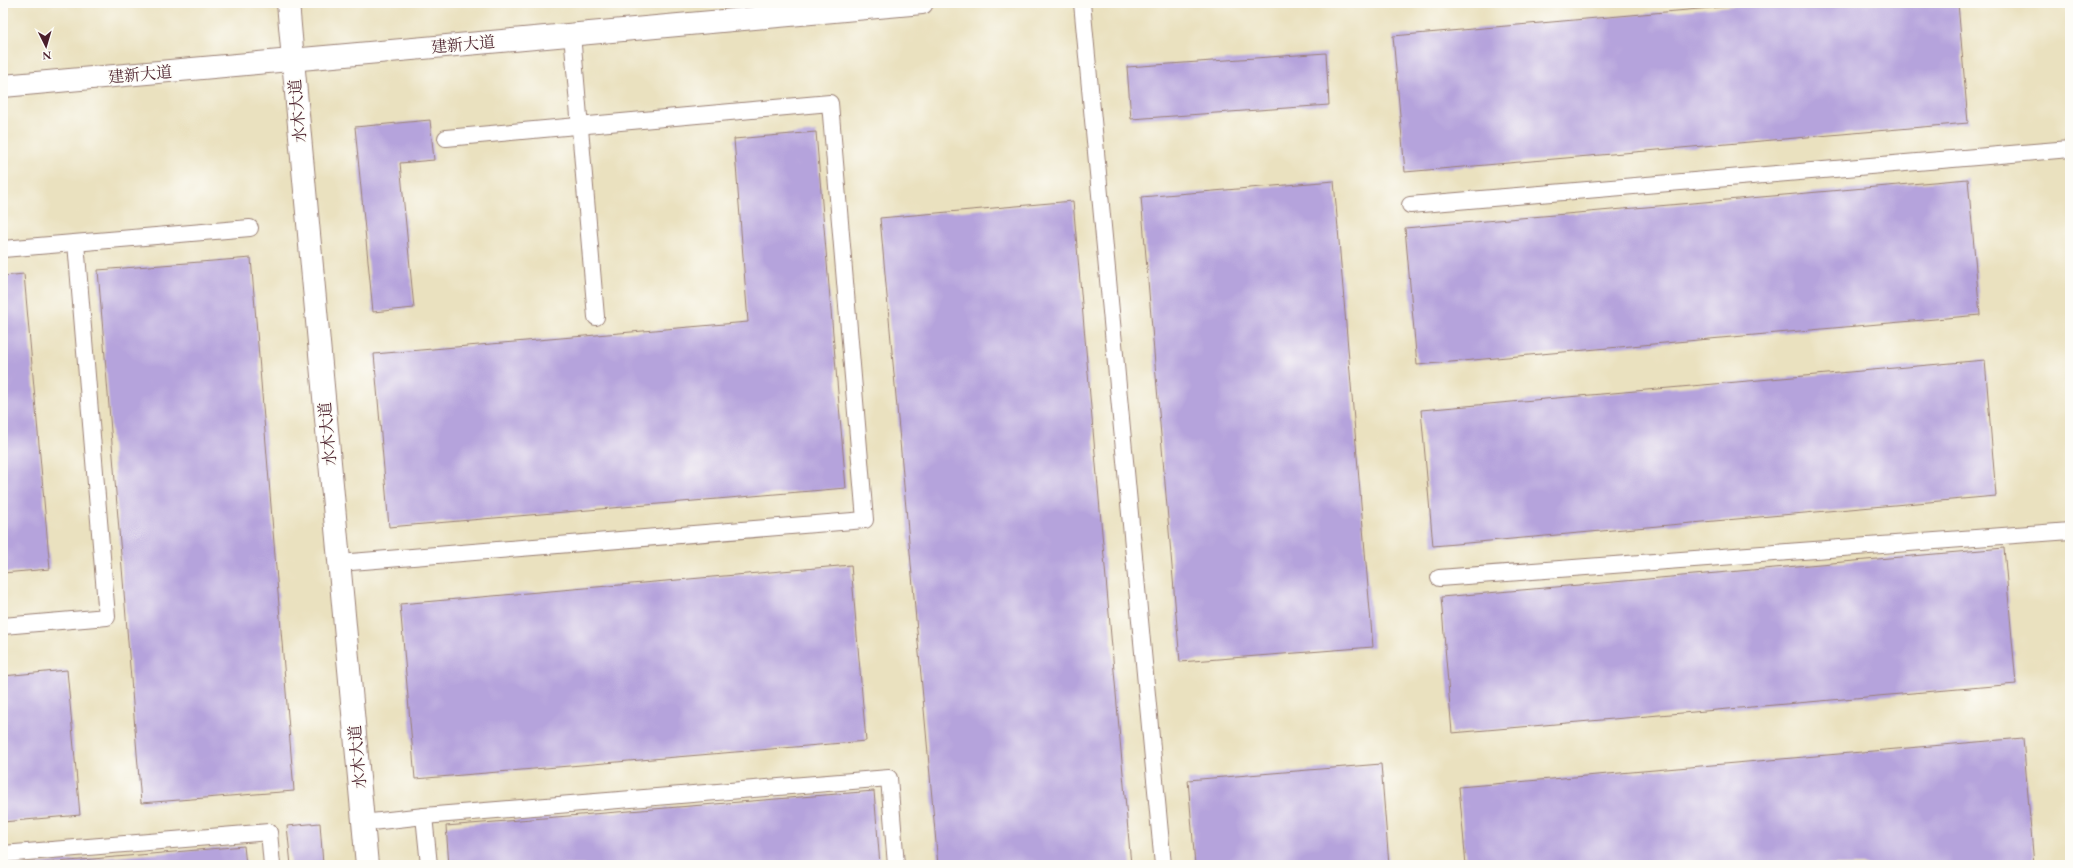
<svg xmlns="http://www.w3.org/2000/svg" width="2073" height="868" font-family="'EB Garamond','Noto Serif SC',serif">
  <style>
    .building { fill: #b5a3dc }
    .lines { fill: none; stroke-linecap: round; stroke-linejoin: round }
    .service-casing { stroke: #9a8075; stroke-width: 18 }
    .minor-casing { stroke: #9a8075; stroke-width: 24 }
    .tertiary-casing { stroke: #9a8075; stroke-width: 24 }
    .service { stroke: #fff; stroke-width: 16 }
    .minor { stroke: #fff; stroke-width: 22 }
    .tertiary { stroke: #fff; stroke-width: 22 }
    .labels { text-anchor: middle; stroke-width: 3; stroke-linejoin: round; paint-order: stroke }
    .street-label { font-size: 16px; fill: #4a1f2b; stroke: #fdfcf7 }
  </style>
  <rect width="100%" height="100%" fill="#fdfcf7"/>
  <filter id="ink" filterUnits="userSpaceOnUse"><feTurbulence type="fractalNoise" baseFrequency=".025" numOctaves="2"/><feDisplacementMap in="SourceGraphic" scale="8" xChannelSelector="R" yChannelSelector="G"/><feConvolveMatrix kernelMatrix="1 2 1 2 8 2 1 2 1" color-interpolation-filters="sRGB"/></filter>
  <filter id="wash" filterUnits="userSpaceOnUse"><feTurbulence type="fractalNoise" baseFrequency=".012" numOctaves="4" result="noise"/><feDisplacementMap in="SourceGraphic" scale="16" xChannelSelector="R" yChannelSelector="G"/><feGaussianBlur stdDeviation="0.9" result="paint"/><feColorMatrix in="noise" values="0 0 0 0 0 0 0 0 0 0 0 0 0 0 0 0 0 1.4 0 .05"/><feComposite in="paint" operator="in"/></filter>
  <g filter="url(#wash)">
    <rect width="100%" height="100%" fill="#eae1bf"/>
    <g id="blocks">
      <g class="building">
        <path d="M1767 3H1958L1968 123 1405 172 1393 36Z"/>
        <path d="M1326 53 1329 105 1131 119 1127 67Z"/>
        <path d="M430 120 434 160 400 163 414 308 373 312 355 127Z"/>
        <path d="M816 132 846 488 389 527 374 354 748 322 734 139Z"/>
        <path d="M1968 179 1980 315 1417 365 1405 228Z"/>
        <path d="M1334 181 1373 647 1180 662 1141 197Z"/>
        <path d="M1073 201 1131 865H938L880 218Z"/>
        <path d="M251 258 294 791 141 803 98 270Z"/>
        <path d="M24 274 50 569 3 573V276Z"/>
        <path d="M1985 360 1996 496 1433 546 1421 410Z"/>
        <path d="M2004 548 2016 684 1452 733 1441 597Z"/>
        <path d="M851 565 866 741 415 779 400 604Z"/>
        <path d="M67 670 80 815 3 822V676Z"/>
        <path d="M2023 738 2034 865H1466L1459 787Z"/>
        <path d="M1381 764 1389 865H1195L1188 780Z"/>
        <path d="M874 791 880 865H449L446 826Z"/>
        <path d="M320 823 323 865H291L287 826Z"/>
        <path d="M244 846 246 865H34V864Z"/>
      </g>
    </g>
  </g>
  <g filter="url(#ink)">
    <use href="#blocks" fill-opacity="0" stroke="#9a8075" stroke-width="1"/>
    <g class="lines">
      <defs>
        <g id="service">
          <path d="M1082 3 1163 865"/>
          <path d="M572 34 596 317"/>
          <path d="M1410 205 2070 149"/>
          <path d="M3 249 250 228"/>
          <path d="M339 563 865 520 830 103 446 138"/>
          <path d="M1439 578 2070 531"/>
          <path d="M3 626 107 617 76 243"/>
          <path d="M424 816 429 865"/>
          <path d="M363 823 424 816 889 778 896 865"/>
          <path d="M3 854 269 832 272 865"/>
        </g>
        <path id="minor" d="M293 60 367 865"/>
        <g id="tertiary">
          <path d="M288 3 293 60"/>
          <path d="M3 86 922 3"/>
        </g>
      </defs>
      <use href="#service" class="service-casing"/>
      <use href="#minor" class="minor-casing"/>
      <use href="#tertiary" class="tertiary-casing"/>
      <use href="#service" class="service"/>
      <use href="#minor" class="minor"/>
      <use href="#tertiary" class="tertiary"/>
    </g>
  </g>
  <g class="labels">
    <g class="street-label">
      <text transform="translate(463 44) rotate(-5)" y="6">建新大道</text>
      <text transform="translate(140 74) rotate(-5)" y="6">建新大道</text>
      <text transform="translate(297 111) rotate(-95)" y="6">水木大道</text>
      <text transform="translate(327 434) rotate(-95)" y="6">水木大道</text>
      <text transform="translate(357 757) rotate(-95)" y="6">水木大道</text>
    </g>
  </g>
  <rect width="2073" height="868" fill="none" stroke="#fdfcf7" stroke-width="16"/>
  <g transform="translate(46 46) rotate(175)" stroke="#fdfcf7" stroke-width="3" paint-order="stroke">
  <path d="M0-3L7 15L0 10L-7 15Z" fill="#4a1f2b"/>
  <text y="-6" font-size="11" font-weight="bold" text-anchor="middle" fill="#4a1f2b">N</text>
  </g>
</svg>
